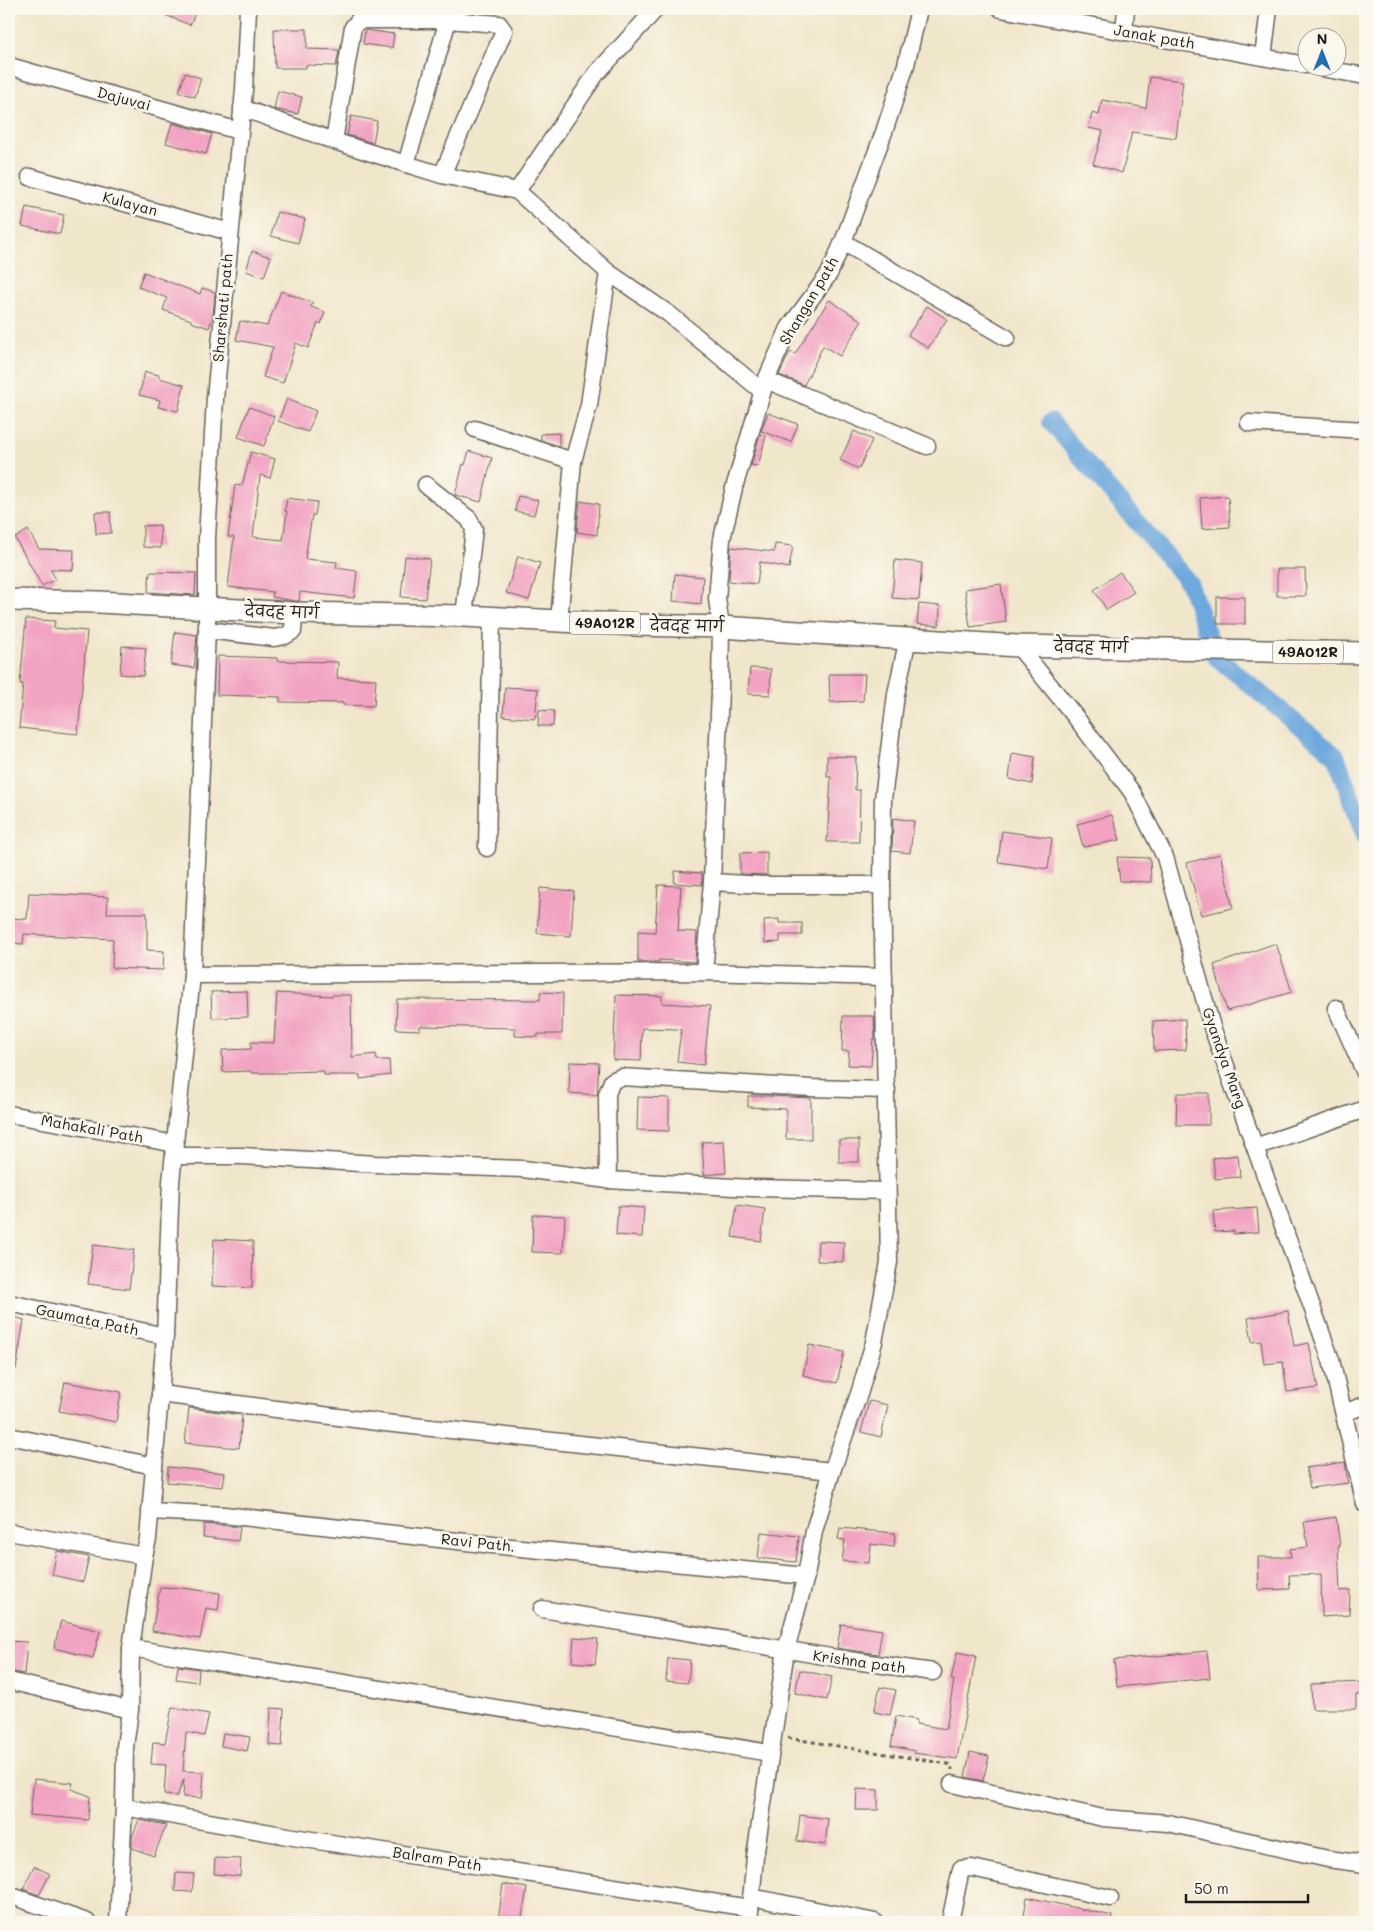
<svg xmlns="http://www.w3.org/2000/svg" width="1374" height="1931" font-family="Mali,'Playpen Sans Deva',sans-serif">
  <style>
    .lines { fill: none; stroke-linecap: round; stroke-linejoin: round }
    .canal { stroke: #6da9de; stroke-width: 18 }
    .building { fill: #f2a3c2 }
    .minor-casing { stroke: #666359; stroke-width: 19 }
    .major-casing { stroke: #666359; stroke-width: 24 }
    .path { stroke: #666359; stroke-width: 3; stroke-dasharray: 4 4; stroke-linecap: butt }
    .minor { stroke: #fff; stroke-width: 16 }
    .major { stroke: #fff; stroke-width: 21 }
    .labels { text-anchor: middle; stroke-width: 5; stroke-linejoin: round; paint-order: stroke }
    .shield { fill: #fbf7ec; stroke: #5f5e5a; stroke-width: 1 }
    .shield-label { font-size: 14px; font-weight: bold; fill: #1c1c1c }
    .street-label { font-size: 15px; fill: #1c1c1c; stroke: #fbf7ec }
  </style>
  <rect width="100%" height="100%" fill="#fbf7ec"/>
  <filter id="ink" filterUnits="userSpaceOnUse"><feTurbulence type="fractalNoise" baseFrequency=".02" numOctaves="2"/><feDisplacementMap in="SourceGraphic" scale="10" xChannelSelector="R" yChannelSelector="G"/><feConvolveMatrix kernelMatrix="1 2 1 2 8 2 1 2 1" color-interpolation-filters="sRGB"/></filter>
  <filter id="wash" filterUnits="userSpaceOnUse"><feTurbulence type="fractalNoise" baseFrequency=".0096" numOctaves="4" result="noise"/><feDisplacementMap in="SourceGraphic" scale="20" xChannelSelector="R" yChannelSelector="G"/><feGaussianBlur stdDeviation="1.12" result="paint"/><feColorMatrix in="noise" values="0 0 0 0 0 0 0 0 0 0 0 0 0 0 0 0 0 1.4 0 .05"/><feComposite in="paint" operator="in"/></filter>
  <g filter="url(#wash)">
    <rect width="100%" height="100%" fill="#f0e6ca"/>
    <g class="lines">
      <path class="canal" d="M1051 422 1189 583 1215 656 1336 756 1365 836"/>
    </g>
    <g id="blocks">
      <g class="building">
        <path d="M150 9H197L190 25Z"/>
        <path d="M274 29H307V49L339 50 336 66 306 65V68H275Z"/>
        <path d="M365 30 394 34 392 48 363 44Z"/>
        <path d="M185 73 201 78 195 97 179 92Z"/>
        <path d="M1150 77 1183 81 1176 138 1132 132 1122 173 1093 164 1103 131 1089 128 1092 113 1099 115 1102 100 1146 108Z"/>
        <path d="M278 91 302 97 298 114 274 109Z"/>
        <path d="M351 116 377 121 373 143 347 135Z"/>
        <path d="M172 123 212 134 206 154 166 143Z"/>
        <path d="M26 207 64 215 60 234 22 226Z"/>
        <path d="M277 212 305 219 298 243 271 236Z"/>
        <path d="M252 251 271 257 264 277 246 271Z"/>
        <path d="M144 272 200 294 202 288 215 292 213 316 209 328 191 322V320L163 310 167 298 138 287Z"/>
        <path d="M281 291 313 303 311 307 325 312 321 324 318 323 308 348 296 343 283 383 263 377 273 347 236 340 240 321 267 326Z"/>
        <path d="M829 300 862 321 840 356 823 346 804 385 779 375 790 352 795 354Z"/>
        <path d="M927 306 947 319 928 348 908 335Z"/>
        <path d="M145 372 159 375V378L184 385 178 411 158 407 160 400 139 395Z"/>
        <path d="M287 399 316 411 308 432 278 421Z"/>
        <path d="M249 407 274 416 264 446 238 437Z"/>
        <path d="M768 413 798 424 791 442 761 431Z"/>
        <path d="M854 431 872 440 859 469 840 460Z"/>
        <path d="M559 433V446L541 440V434Z"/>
        <path d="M760 434 766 436 758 466 751 465Z"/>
        <path d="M469 451 492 458 481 502 455 495 463 464 465 465Z"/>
        <path d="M251 452 275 459 270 478 260 475 253 537 283 540 287 511H285L287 498 317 502 315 515H312L305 559 337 562 336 568 357 571 354 598 300 592 299 601H295L272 597 273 592 228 587 234 537H228L235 485 242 486Z"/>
        <path d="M518 496 538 500 534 515 515 511Z"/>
        <path d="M1228 496 1230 527 1202 529 1200 498Z"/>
        <path d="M580 501 599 504 597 535 577 532Z"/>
        <path d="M95 512H110L111 533 96 534Z"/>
        <path d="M160 525 161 548 143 547V526Z"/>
        <path d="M28 530 39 549 74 550 73 570 50 569 56 579 42 586 15 538Z"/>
        <path d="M775 544 793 546 789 568 760 562 757 584 729 581 731 547 774 552Z"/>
        <path d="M405 556 430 559 425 599 401 597Z"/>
        <path d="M518 556 540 563 529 600 506 593Z"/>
        <path d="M895 560 922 563 919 600 892 598Z"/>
        <path d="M1277 569H1305L1306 596H1277Z"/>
        <path d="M150 572 196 573 195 595 148 592Z"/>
        <path d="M1120 572 1134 592 1107 610 1094 590Z"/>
        <path d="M675 574 703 577 701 604 673 601Z"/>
        <path d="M1001 584 1006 622 970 627 965 589Z"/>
        <rect x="1217" y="597" width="28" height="27"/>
        <path d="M919 604 940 606 939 626 917 624Z"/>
        <path d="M26 619 55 621 54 628 87 631 78 734 19 728 23 684H20Z"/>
        <path d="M175 632 197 635 194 668 171 665Z"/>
        <path d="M122 646 146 648 143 676 120 674Z"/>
        <path d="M218 656 277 658V661L338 662 337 678 376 679 374 706 343 705V703L280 702V697L217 695Z"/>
        <path d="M750 668 771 669 770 695 748 694Z"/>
        <path d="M829 674H865L863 701 830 702Z"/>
        <path d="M505 687 538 689 535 719 503 716Z"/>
        <path d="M539 710 554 711 553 726H538Z"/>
        <path d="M1012 753 1035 757 1032 784 1009 779Z"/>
        <path d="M827 756 856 757 855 790H860L859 842H827L831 777H827Z"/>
        <path d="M1112 815 1120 840 1083 847 1077 824Z"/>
        <path d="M893 818 914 821 910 853 892 851Z"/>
        <path d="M1002 831 1052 838 1048 869 998 862Z"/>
        <path d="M767 852V875L740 874V853Z"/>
        <path d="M1220 854 1233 908 1201 915 1187 863Z"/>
        <path d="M1117 857 1150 858 1151 882 1120 881Z"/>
        <path d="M675 871 702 873V885L674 883Z"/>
        <path d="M658 885 681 886 678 931 697 932 695 962 659 960V962H638V931L655 932Z"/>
        <path d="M540 888 574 891 571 936 537 933Z"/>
        <path d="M29 893 108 897 107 913H147V950L164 951 163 970 112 968 113 939 24 934 23 944 9 943V918L27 919Z"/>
        <path d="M779 919V923H802V935H780V942L765 943 764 920Z"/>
        <path d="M1276 943 1292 992 1227 1011 1214 965Z"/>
        <path d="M247 991 248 1017 212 1018 211 992Z"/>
        <path d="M540 992 563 993 562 1034H538V1037L515 1036V1028L420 1026V1030L396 1029 397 999 540 1000Z"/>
        <path d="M277 993 332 996V995H351L352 1057 376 1054 377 1060H389L390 1075 360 1079V1075H324V1071L286 1072V1073H251V1071L223 1072 222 1050 251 1049V1042L274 1043Z"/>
        <path d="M616 995 662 996V1003L710 1006 704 1065 677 1062 681 1030 677 1029 642 1028 641 1061 613 1060Z"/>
        <path d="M843 1016H874L875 1039H873L871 1066 848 1065 849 1051H842Z"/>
        <path d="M1185 1019 1186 1050 1154 1051 1153 1021Z"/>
        <path d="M570 1062 599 1063 597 1095 569 1093Z"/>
        <path d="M1177 1093H1209V1125H1176Z"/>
        <path d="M748 1096H769L811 1098V1139H786V1109L748 1107Z"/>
        <path d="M638 1097 669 1098V1131L637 1130Z"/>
        <rect x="839" y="1140" width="20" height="22"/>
        <path d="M724 1141 726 1173 704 1175 702 1142Z"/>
        <path d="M1238 1155 1240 1177 1215 1179 1213 1158Z"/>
        <path d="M737 1205 765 1209 761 1241 732 1237Z"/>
        <path d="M618 1206 644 1208 642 1237 616 1235Z"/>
        <path d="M1257 1208 1259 1232 1234 1234V1231L1215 1232 1213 1211Z"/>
        <path d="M533 1215 565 1216 563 1253 532 1252Z"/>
        <path d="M214 1239 253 1241 252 1288 212 1286Z"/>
        <path d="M818 1241 844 1242 843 1262 817 1261Z"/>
        <path d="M93 1245 134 1250 129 1289 88 1284Z"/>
        <path d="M1288 1311 1294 1346 1309 1343 1318 1388 1287 1392 1283 1362 1264 1364 1261 1341 1252 1342 1248 1318Z"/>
        <path d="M9 1315 24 1320 16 1369 9 1368Z"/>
        <path d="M809 1345 844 1352 837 1383 803 1375Z"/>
        <path d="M65 1382 121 1392 116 1422 59 1411Z"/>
        <path d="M869 1401 888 1405 881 1437 861 1432Z"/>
        <path d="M189 1408 242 1415 239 1448 185 1443Z"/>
        <path d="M1345 1462 1348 1483 1310 1488 1306 1468Z"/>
        <path d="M168 1467 225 1473 223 1487 167 1482Z"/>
        <path d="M1336 1517 1340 1546H1338L1340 1591 1350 1590 1349 1615 1322 1617 1321 1574 1289 1575 1290 1589 1259 1590 1258 1557H1291L1290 1549 1308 1547 1304 1522Z"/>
        <path d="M204 1524 240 1527 238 1541 203 1537Z"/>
        <path d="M840 1528 895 1533 894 1547 871 1544 869 1563 842 1561 845 1540 838 1539Z"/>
        <path d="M761 1532 799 1536 796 1562 758 1558Z"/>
        <path d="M57 1551 89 1557 83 1582 52 1575Z"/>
        <path d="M160 1587 182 1588 220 1593 218 1610 206 1608 200 1639 152 1631Z"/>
        <path d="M61 1621 100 1631 93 1658 54 1648Z"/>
        <path d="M841 1624 882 1630 878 1654 837 1648Z"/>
        <path d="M574 1637 598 1639 595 1664 572 1662Z"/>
        <path d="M9 1641 27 1642 24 1674 9 1671Z"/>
        <path d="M1207 1651 1210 1678 1117 1687 1114 1660Z"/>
        <path d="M957 1652 976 1656 957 1759 914 1753 915 1751 891 1746 896 1716 917 1720 916 1724 946 1729 954 1680H951Z"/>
        <path d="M668 1658 690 1660 688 1683 666 1681Z"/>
        <path d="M178 1666 199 1669 198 1682 176 1679Z"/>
        <path d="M800 1670 832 1677 827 1700 795 1693Z"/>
        <path d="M1365 1682V1694L1356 1695V1709H1312L1311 1684Z"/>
        <path d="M880 1687 896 1690 890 1715 874 1712Z"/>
        <path d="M172 1707 209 1714 204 1736 186 1732 183 1771 204 1772 202 1798 183 1797 184 1779 177 1796 164 1795 166 1765 151 1764 153 1742 165 1743Z"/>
        <path d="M271 1708 284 1709 282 1746 269 1745Z"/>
        <path d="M223 1733 250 1737 247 1751 221 1746Z"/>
        <path d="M970 1752 989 1756 983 1781 965 1777Z"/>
        <path d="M34 1779 73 1783 71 1789 90 1796 88 1820 30 1815Z"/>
        <path d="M857 1789 878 1790V1810H856Z"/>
        <path d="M800 1815 828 1819 825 1845 797 1841Z"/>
        <path d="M139 1820 166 1825 154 1856 132 1848V1837Z"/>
        <path d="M215 1858 241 1859 240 1876 214 1874Z"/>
        <path d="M34 1866 50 1874 39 1895 23 1889Z"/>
        <path d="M176 1873 194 1874 192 1892 175 1891Z"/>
        <path d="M503 1884 527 1888 521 1922H498Z"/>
        <path d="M1027 1897 1112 1916 1111 1922H1023Z"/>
      </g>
    </g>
  </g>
  <g filter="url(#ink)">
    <use href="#blocks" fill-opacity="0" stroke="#666359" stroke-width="1"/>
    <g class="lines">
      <defs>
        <g id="minor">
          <path d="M1001 9 1306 65"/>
          <path d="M1124 32 1126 9"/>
          <path d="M1263 57 1269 9"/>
          <path d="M9 66 239 131"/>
          <path d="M1321 68 1365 76"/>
          <path d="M242 108 334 141 406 164 442 175 517 191 608 272 669 314 762 391"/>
          <path d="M334 141 353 27 359 20H448L499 24 504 31 442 175"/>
          <path d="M406 164 448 20"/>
          <path d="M30 177 230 232"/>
          <path d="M517 191 596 74 656 9"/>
          <path d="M843 242 1007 338"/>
          <path d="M766 380 927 446"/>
          <path d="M1249 423 1365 430"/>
          <path d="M475 429 573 461"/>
          <path d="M426 485 469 519 474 529 464 616"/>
          <path d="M559 621 573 461 589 405 608 272"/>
          <path d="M207 630 274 638 285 636 293 631 294 613"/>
          <path d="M1018 646 1074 715 1132 792 1165 857 1212 1027 1331 1360 1365 1504"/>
          <path d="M487 848 492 618"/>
          <path d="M712 882 720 690 721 627 717 599 722 539 734 488 766 380 789 328 829 274 843 242 884 132 906 65 919 9"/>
          <path d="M704 972 712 882 763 885H882"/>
          <path d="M192 975 704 972 884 977"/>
          <path d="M1336 1008 1365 1073"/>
          <path d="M9 1114 176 1144"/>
          <path d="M1255 1147 1365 1109"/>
          <path d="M174 1156H243L376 1164 523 1169 608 1180 752 1188 887 1191"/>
          <path d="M608 1180 607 1094 612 1081 621 1077 811 1088 887 1090"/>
          <path d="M9 1303 165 1336"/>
          <path d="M160 1394 385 1423 832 1471"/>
          <path d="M1344 1413 1365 1405"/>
          <path d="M9 1436 154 1466"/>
          <path d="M150 1511 224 1515 511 1547 806 1576"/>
          <path d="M9 1532 144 1556"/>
          <path d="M542 1609 848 1660 933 1672"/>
          <path d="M131 1648 770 1753"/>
          <path d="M9 1681 130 1710"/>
          <path d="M952 1784 1103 1818 1168 1823 1328 1859 1365 1864"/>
          <path d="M124 1807 299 1838 750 1908"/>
          <path d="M9 1895 87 1922"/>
          <path d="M751 1897 875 1922"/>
          <path d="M118 1922 124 1807 125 1747 130 1710 131 1648 144 1556 148 1539 165 1336 171 1182 192 975 207 630V538L215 399 244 90 248 9"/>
          <path d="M749 1922 755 1857 786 1650 806 1576 814 1531 832 1471 860 1391 874 1342 889 1262 882 885 883 799 896 694 908 638"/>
          <path d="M950 1922 961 1869 972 1868 1110 1898"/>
        </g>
        <path id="major" d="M9 600 99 602 294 613 464 616 636 625 721 627 1018 646 1365 653"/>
      </defs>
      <use href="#minor" class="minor-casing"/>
      <use href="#major" class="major-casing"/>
      <g class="path">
        <path d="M1362 60 1365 28"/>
        <path d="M788 1738 948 1764 952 1766V1770"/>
      </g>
      <use href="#minor" class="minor"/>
      <use href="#major" class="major"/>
    </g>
  </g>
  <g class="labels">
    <g class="shield">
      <rect x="570" y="611.5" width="70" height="23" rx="4"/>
      <rect x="1273" y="640.5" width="70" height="23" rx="4"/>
    </g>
    <g class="shield-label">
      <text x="605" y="628">49A012R</text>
      <text x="1308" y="657">49A012R</text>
    </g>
    <g class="street-label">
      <text transform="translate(1154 37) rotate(10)" y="5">Janak path</text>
      <text transform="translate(124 99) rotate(15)" y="5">Dajuvai</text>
      <text transform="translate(130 204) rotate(15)" y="5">Kulayan</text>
      <text transform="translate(809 301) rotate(-59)" y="5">Shangan path</text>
      <text transform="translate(223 308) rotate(-85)" y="5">Sharshati path</text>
      <text transform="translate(282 612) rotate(2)" y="5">देवदह मार्ग</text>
      <text transform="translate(687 626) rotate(1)" y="5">देवदह मार्ग</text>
      <text transform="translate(1091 647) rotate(1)" y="5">देवदह मार्ग</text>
      <text transform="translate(1224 1058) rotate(71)" y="5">Gyandya Marg</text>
      <text transform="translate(92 1129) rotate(10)" y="5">Mahakali Path</text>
      <text transform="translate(87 1320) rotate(12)" y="5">Gaumata Path</text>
      <text transform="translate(478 1543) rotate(6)" y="5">Ravi Path.</text>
      <text transform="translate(859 1662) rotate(8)" y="5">Krishna path</text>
      <text transform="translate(437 1859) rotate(9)" y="5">Balram Path</text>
    </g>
  </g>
  <rect width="1374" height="1931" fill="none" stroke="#fbf7ec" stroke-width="30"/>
  <g transform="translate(1322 52)"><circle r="24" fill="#fbf7ec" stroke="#a29f99"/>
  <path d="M0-4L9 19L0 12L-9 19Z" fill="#1f6fb2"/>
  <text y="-8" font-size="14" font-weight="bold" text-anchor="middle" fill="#1c1c1c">N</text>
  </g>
  <path d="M1186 1894v8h122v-8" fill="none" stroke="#1c1c1c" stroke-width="2.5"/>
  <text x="1194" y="1894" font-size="15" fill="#1c1c1c" stroke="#fbf7ec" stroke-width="4" paint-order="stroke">50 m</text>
</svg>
